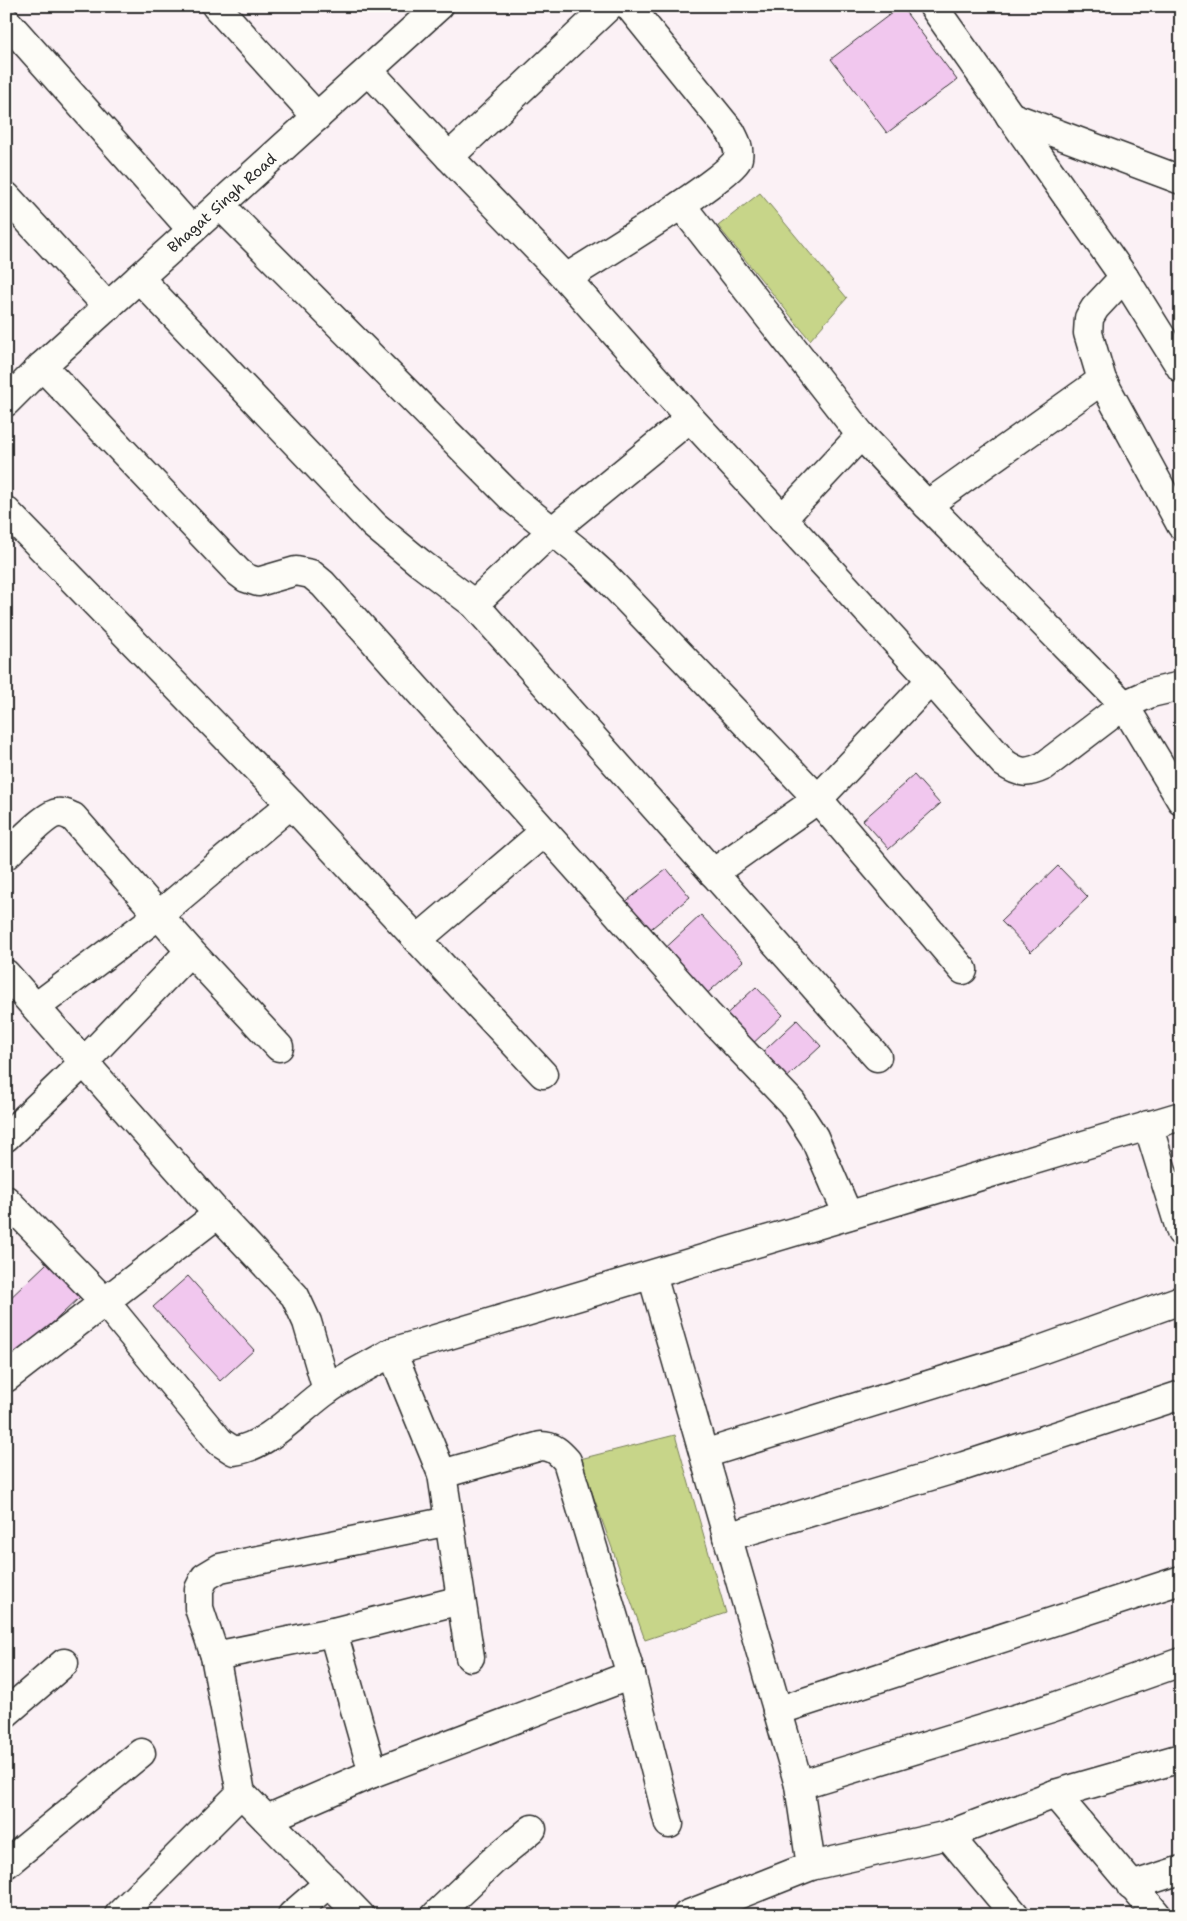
<svg xmlns="http://www.w3.org/2000/svg" width="1187" height="1921" font-family="'Shantell Sans',sans-serif">
  <style>
    .green { fill: #c7d589; stroke: #79805a }
    .building { fill: #f1c7ee; stroke: #2b2b2b }
    .lines { fill: none; stroke-linecap: round; stroke-linejoin: round }
    .minor-casing { stroke: #2b2b2b; stroke-width: 31 }
    .minor { stroke: #fdfcf7; stroke-width: 28 }
    .labels { text-anchor: middle; stroke-width: 4.5; stroke-linejoin: round; paint-order: stroke }
    .street-label { font-size: 15px; fill: #2b2b2b; stroke: #fdfcf7 }
  </style>
  <rect width="100%" height="100%" fill="#fbf1f5"/>
  <filter id="ink" filterUnits="userSpaceOnUse"><feTurbulence type="fractalNoise" baseFrequency=".02" numOctaves="2"/><feDisplacementMap in="SourceGraphic" scale="10" xChannelSelector="R" yChannelSelector="G"/><feConvolveMatrix kernelMatrix="1 2 1 2 8 2 1 2 1" color-interpolation-filters="sRGB"/></filter>
  <g filter="url(#ink)">
    <g class="green">
      <path d="M760 193 847 298 810 340 718 226Z"/>
      <path d="M675 1435 726 1613 645 1640 580 1459Z"/>
    </g>
    <g class="building">
      <path d="M901 6 957 80 887 133 831 59Z"/>
      <path d="M914 775 940 804 889 849 863 820Z"/>
      <path d="M1058 866 1088 897 1031 952 1001 921Z"/>
      <path d="M667 869 690 897 642 936 619 907Z"/>
      <path d="M701 915 743 961 701 999 659 954Z"/>
      <path d="M756 987 783 1015 747 1049 720 1020Z"/>
      <path d="M797 1020 821 1046 780 1084 756 1058Z"/>
      <path d="M47 1263 80 1297 6 1367V1302Z"/>
      <path d="M188 1276 254 1350 220 1381 153 1307Z"/>
    </g>
    <g class="lines">
      <defs>
        <g id="minor">
          <path d="M216 6 317 117"/>
          <path d="M933 6 1124 277 1181 368"/>
          <path d="M6 21 192 230"/>
          <path d="M369 71 449 157 566 278 690 418 931 680 1004 763C1020 774 1027 774 1044 766L1124 705 1151 693 1181 686"/>
          <path d="M1010 116 1181 180"/>
          <path d="M449 157 609 6"/>
          <path d="M6 196 108 307"/>
          <path d="M220 205 514 500 580 553 603 574 818 799 963 970"/>
          <path d="M681 205 861 435 927 505 1124 705 1181 800"/>
          <path d="M1124 277 1095 308 1089 318 1088 333 1102 380 1181 525"/>
          <path d="M139 278 374 525 420 563 474 604 877 1057"/>
          <path d="M566 278C590 263 735 175 738 158 740 148 735 140 731 132L629 6"/>
          <path d="M42 366 238 572 246 578 258 582 296 571 311 574 323 584 709 1016 792 1103 814 1137 848 1215"/>
          <path d="M6 402 42 366 439 6"/>
          <path d="M927 505 1102 380"/>
          <path d="M6 511 291 804 543 1074"/>
          <path d="M782 519 861 435"/>
          <path d="M474 604 552 531 690 418"/>
          <path d="M6 855C16 846 46 814 58 813 63 812 68 815 73 817L190 951 279 1047"/>
          <path d="M713 873 818 799 931 680"/>
          <path d="M417 940 544 832"/>
          <path d="M6 974 218 1214 295 1296 307 1322 327 1390"/>
          <path d="M36 1007 160 914 291 804"/>
          <path d="M1148 1125 1181 1232"/>
          <path d="M6 1137 84 1062 190 951"/>
          <path d="M6 1200 105 1302 220 1442 234 1451C268 1446 298 1411 326 1391 346 1376 371 1365 392 1352"/>
          <path d="M652 1275 799 1785 811 1866"/>
          <path d="M6 1378 218 1214"/>
          <path d="M704 1454 1029 1354 1181 1300"/>
          <path d="M442 1474 541 1446C553 1446 559 1452 567 1461L631 1675 669 1824"/>
          <path d="M727 1537 964 1466 1181 1395"/>
          <path d="M333 1632 373 1773"/>
          <path d="M215 1656 333 1632 461 1600"/>
          <path d="M470 1657 442 1474 392 1352 1181 1116"/>
          <path d="M777 1711 1181 1580"/>
          <path d="M6 1713 64 1663"/>
          <path d="M799 1785 1051 1708 1181 1662"/>
          <path d="M1055 1794 1157 1915"/>
          <path d="M267 1819 373 1773 631 1675"/>
          <path d="M948 1835 1015 1915"/>
          <path d="M6 1864 141 1753"/>
          <path d="M1131 1886 1181 1870"/>
          <path d="M119 1915 241 1793"/>
          <path d="M292 1915 329 1883"/>
          <path d="M360 1915 241 1793 215 1656 199 1608V1589L205 1577 220 1568 449 1521"/>
          <path d="M436 1915 493 1861 532 1829"/>
          <path d="M687 1915 811 1866 948 1835 1055 1794 1181 1758"/>
        </g>
      </defs>
      <use href="#minor" class="minor-casing"/>
      <use href="#minor" class="minor"/>
    </g>
  </g>
  <g class="labels">
    <g class="street-label">
      <text transform="translate(222 203) rotate(-42)" y="5">Bhagat Singh Road</text>
    </g>
  </g>
  <rect width="1187" height="1921" fill="none" stroke="#fdfcf7" stroke-width="25"/>
  <rect x="12" y="12" width="1162" height="1896" fill="none" stroke="#2b2b2b" stroke-width="2" filter="url(#ink)"/>
</svg>
